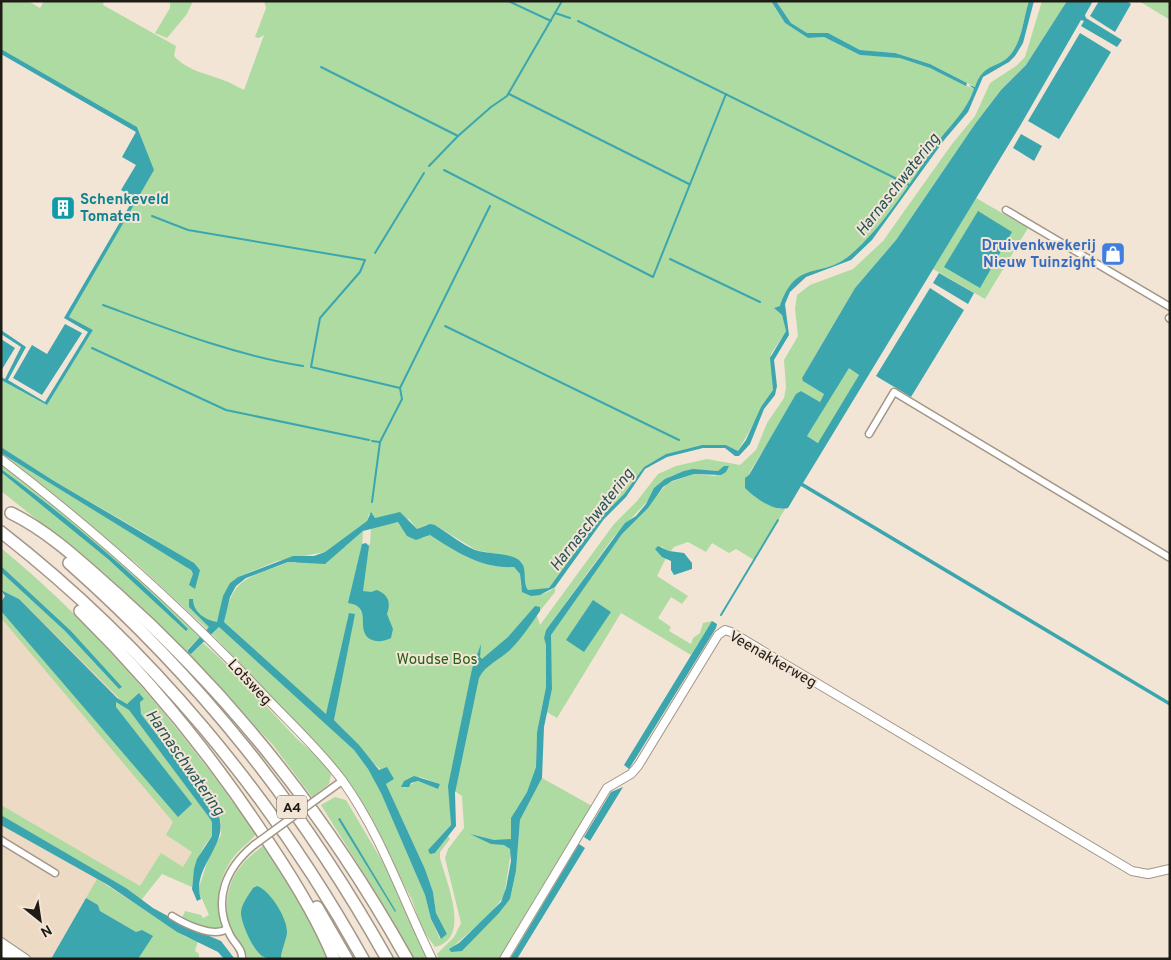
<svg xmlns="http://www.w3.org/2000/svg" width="1171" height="960" font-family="Overpass,sans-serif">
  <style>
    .built { fill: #eddac5 }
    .green { fill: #addba1; fill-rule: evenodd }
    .water { fill: #3ca6af; fill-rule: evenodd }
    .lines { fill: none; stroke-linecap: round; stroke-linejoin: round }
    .stream { stroke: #3ca6af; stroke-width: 2 }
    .minor-casing { stroke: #a29687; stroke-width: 9 }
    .tertiary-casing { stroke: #a29687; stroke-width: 10 }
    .motorway-casing { stroke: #a29687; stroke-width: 14 }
    .minor { stroke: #fff; stroke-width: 6 }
    .tertiary { stroke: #fff; stroke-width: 8 }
    .motorway { stroke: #fff; stroke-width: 11 }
    .minor-bridge-casing { stroke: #a29687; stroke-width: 9; stroke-linecap: butt }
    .minor-bridge { stroke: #fff; stroke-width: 6 }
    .labels { text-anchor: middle; stroke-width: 4; stroke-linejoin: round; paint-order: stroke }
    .shield { fill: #f3e5d6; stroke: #5f584f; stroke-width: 1 }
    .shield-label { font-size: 14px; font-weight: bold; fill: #1f1b15 }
    .culture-label { font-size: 15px; font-weight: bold; fill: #0d838f; stroke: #f3e5d6; text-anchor: start }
    .shop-label { font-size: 15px; font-weight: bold; fill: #366cbe; stroke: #f3e5d6; text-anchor: end }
    .park-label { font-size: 15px; fill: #256112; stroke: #f3e5d6 }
    .street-label { font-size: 15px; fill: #1f1b15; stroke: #f3e5d6 }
    .water-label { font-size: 16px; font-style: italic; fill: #265458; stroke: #f3e5d6 }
  </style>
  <rect width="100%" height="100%" fill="#f3e5d6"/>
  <path class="built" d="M1 580 111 685 207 811 185 882 162 871 140 903 181 959H1Z"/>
  <g class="green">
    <path d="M3 1H28L40 8 44 1H104L103 5 176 46 174 56C188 71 205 73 223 80 230 82 237 87 244 90L264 35 259 38 255 37 266 8 264 1H771L785 23 808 38 824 37 860 55 900 57 930 68 974 89C966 111 954 121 941 139 914 176 884 227 849 256 820 279 796 259 780 307L774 308 782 315 786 331 771 354 773 390 738 451 726 445H702L666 454 644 467 624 494 601 517 549 589 528 590C523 582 525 571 522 562L501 555 476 550 435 525H426L417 529 409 519 382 517 375 518 373 515 369 514 367 521 325 552 277 561 238 577 230 583 217 622 207 629 137 564 1 456V453L189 568 193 574 200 569 146 534 54 481 1 447V380L47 405 93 330 69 317 153 170 137 127 1 49V4Z"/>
    <path d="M170 1H193L187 14 167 38 155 33 170 8Z"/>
    <path d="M776 1H1029C1023 19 1023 38 1011 54 999 69 983 62 975 87L930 64 895 53 860 50 828 33H807L791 23Z"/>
    <path d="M1042 1H1067L1026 65 1001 90 975 124 896 240 855 288 802 378 804 381 824 394 820 402 801 391 751 470 749 475 778 509H785L754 560 736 549 729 553 712 543 706 552 688 542 674 547 670 552 661 546 662 557 666 558 657 576 688 596 682 604 671 597 658 618 671 627 669 631 691 644 693 638 700 633 703 623 712 621 691 655 621 613 557 718 547 712 552 689 550 636 601 562 622 534 668 483 694 474 715 476 723 468 718 471 703 470 671 476 612 539 546 630 544 638 546 645V687L537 732 536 767 527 792 515 811 511 826V839L498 841 508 846 511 852 504 896 490 914 455 945 462 951 510 899 516 871 520 820 542 778 592 806 500 959H439L437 954 454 937 461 923 445 858 448 849 464 828 462 796 449 787 451 825 428 850 435 853 448 836 450 839 440 852V858C446 881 472 939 435 947L422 929 412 900 355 791H353L334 764 212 634 219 627 354 750 368 769 381 793 425 895 431 919 440 939 447 934 436 913 433 892 425 869 386 784 394 779C370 765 355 739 334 720L337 702 327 715 224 622C232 575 250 578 289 562L295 563 346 546 363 531 362 549 370 544 371 527 398 522 423 538 430 535C456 552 482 569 514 567L520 574 521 587C532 598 543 597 555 587V592L540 611V607H534L540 625 614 524 637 501 658 474 676 466 707 459 740 465 756 450 767 423 784 398 786 387 784 360 798 336 795 309 797 295 810 285 853 269 883 241 952 144 975 116 990 83 1016 66 1025 57ZM420 777 440 784 438 789 418 781 403 788Z"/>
    <path d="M1139 1H1170V20Z"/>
    <path d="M976 198 1028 228 985 299 933 269Z"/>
    <path d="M849 367 859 375 819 443 807 436Z"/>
    <path d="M1 462C70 518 137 574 200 637L188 649 191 654 203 643C237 673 266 706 297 739 309 750 325 760 331 775L329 784 312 797 273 745 175 640 104 573 1 491Z"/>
    <path d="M1 548C100 629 182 730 256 834 250 842 242 847 236 854 218 875 214 903 223 928 208 930 194 927 182 918L185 911 201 915 203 918 209 915 198 890 210 854 221 835V822L218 814 141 714 140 702 144 699 140 694 127 704 121 700 19 599 1 590V572L65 631 119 689 70 630 1 566Z"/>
    <path d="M1 611 178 816 191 804 115 707 116 702 129 710 208 816 212 822V836C199 850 194 868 192 887L162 874 141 900 126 888 1 815V805L140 886 161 853 183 867 192 852 166 835 173 822 1 618Z"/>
    <path d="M335 797 346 800 401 893 429 959H413L374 890 321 805Z"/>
    <path d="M267 843 332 959H283L281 957 283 946 256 948 266 959H247C247 947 235 938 230 928 225 920 226 911 227 902 229 874 246 858 267 843Z"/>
    <path d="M97 879 186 937 198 941 195 951 199 954V959H138L152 936 136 932 100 911 98 905 86 898Z"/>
  </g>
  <g class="water">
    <path d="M771 1H776L791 23 807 33H828L860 50 895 53 930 64 967 83 966 86 930 68 900 58 860 55 824 37 808 38 785 23Z"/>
    <path d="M1029 1H1034L1023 43 1015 56 1009 62 983 77 968 112 945 139 872 240 851 260 806 277 790 292 785 304 789 335 774 360 777 386 775 395 764 409 750 444 739 456H735L725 448H703L667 457 654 464 645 469 626 497 604 519 555 587 540 595 531 596 522 592 520 574 514 567C482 569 456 552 430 535L416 540 407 536 398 522 363 531 325 564 288 562 246 578 236 586 230 597 224 622 326 714 349 613 355 614 334 720 359 745 379 770 387 767 394 779 386 784 425 869 433 892 436 913 447 934 441 939 431 919 425 895 381 793 368 769 354 750 219 627 191 654 188 653V650L209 627 189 607V599H193C193 612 205 620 217 622L223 596 230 583 238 577 293 556H314L325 552 367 521 371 512 375 518 400 512 417 529 430 524 435 525C448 533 461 544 475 550 487 554 512 553 520 561 528 568 522 581 528 590L549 588 601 517 624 494 644 467 666 454 702 445H726L738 451 746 440 761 407 773 390 770 358 786 331 782 315 774 308 780 306C796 259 820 279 849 256 884 227 914 176 940 139 954 121 966 111 974 89L969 85 975 87C983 62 999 69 1011 54 1023 38 1023 19 1029 1Z"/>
    <path d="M1067 1H1093L1085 15 1086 18 1122 40 1117 47 1081 26 1084 21 1081 20 1020 126 803 483 1170 702V706L801 486 788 508C774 512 755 498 745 488V478L749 475 796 394 801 391 820 402 824 394 803 381 802 378 855 288 896 240 975 124 1001 90 1026 65ZM849 368 859 375 818 443 807 436Z"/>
    <path d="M1099 1H1127L1131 4 1115 32 1090 16Z"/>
    <path d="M1080 33 1111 52 1059 139 1028 121Z"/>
    <path d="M1 49 137 127 154 170 69 317 93 330 47 405 1 380V377L5 379 21 347 1 334V330L26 347 8 380 45 402 88 332 64 318 134 198 121 190 136 165 122 157 136 132 1 54Z"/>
    <path d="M1021 134 1042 146 1034 161 1013 148Z"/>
    <path d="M978 211 1012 232 980 288 944 267Z"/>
    <path d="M939 273 974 293 968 304 933 283Z"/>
    <path d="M930 288 964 310 911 397 876 376Z"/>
    <path d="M65 324 82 333 42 395 13 378 32 345 47 354Z"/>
    <path d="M1 339 15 348 1 371Z"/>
    <path d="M1 447 54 481 194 563 200 570 195 589 189 585 193 574 191 570 1 453Z"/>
    <path d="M724 466H729L726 472 721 475 694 474 672 481 663 487 648 508 622 534 551 635 552 689 544 727 542 778 520 820 516 871 510 899 499 913 462 951 451 952 449 949 459 943 501 902 506 888 511 861 510 849 504 845 491 844 470 834 494 840 511 839V818L527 792 536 767 537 732 546 687V645L544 638 546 630 625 523 636 516 646 504 654 488 665 479 684 471 693 469 718 471Z"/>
    <path d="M1 469C67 517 131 571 188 629L186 631 108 559 1 472Z"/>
    <path d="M366 543 369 546 363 591 371 592 377 590C389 595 391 603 387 614L393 629 391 638C382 643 367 643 364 631 361 620 368 606 348 603L362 544Z"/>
    <path d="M658 546 669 551 684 553 692 563V569L674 575 671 570V561L662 557 655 549Z"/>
    <path d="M1 566 70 630 122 687 119 689 65 631 1 572Z"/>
    <path d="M1 590 19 599 27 607 117 698 127 704 139 693 144 699 140 702 141 714 218 814C231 844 190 868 201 899L197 901 192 889 194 869 197 859 212 836V822L208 816 129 710 116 702V707L192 804 178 817 1 611V602L5 596Z"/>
    <path d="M593 600 611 612 584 652 566 640Z"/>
    <path d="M535 606 540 607V611C531 624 522 638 511 649 500 660 486 664 479 678L455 793 456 826 435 853 430 854 428 850 451 825 448 786 472 669 481 644 480 657 482 659 508 637Z"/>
    <path d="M712 621 717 624 716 628 629 769 624 765Z"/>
    <path d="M414 776 440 784 438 789 418 781 411 783 409 787H401L404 781Z"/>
    <path d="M623 787 590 841 584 837 611 792Z"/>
    <path d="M1 815 126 888 153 908 186 926 221 941 234 958 224 959 218 952 177 932 108 885 1 825Z"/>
    <path d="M340 818 396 911 395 912 338 819Z"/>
    <path d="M579 844 585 848 517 959H510Z"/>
    <path d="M257 886C270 890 288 919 287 933 286 940 282 949 281 957L283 959C277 959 269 960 264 957 254 953 241 923 241 913 241 904 249 895 253 888Z"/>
    <path d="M86 898 98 905 100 911 136 932 142 930 153 936 138 959H51Z"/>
  </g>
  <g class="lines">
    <g class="stream">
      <path d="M508 1 551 21"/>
      <path d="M555 13 570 18"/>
      <path d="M578 21 909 185"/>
      <path d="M321 67 458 136"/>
      <path d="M509 94 689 184"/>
      <path d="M429 166 458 136 491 107 507 96 562 1"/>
      <path d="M444 170 653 277 726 94"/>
      <path d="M152 216 188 230 365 260 360 272 320 318 311 367 400 388"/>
      <path d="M375 253 424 173"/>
      <path d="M670 259 760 302"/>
      <path d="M103 305C168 329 234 355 303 366"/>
      <path d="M445 326 679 440"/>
      <path d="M92 348 226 410 369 440"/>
      <path d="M372 441 379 442"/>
      <path d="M372 502 380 442 402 399 400 388 490 206"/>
      <path d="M721 615 778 520"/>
    </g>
    <defs>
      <g id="minor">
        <path d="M1006 210 1170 307"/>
        <path d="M1169 318 1170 319"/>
        <path d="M869 434 894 392 1170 558"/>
        <path d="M317 799 342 781"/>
        <path d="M1 840 55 873"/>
        <path d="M172 916C185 924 213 938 227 929"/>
        <path d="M242 959C243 949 234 943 230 935 212 900 226 868 254 845"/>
      </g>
      <g id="tertiary">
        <path d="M1 459C97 532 177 604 260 691 287 720 318 748 342 780 381 834 403 900 432 959"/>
        <path d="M1 942 26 959"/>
        <path d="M1 951 13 959"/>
        <path d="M504 959 607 788 631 774 638 766 718 635 725 630 731 632 1132 871 1148 874 1170 869"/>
      </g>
      <g id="motorway">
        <path d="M11 513C50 532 83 564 116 593 234 698 330 821 407 959"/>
        <path d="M1 532C149 647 272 796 363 959"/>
        <path d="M69 563C200 679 301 806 387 959"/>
        <path d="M80 611C152 682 216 761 271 846 295 882 318 919 334 959"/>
        <path d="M317 907 347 959"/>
      </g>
    </defs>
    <use href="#minor" class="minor-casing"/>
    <use href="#tertiary" class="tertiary-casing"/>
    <use href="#motorway" class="motorway-casing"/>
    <use href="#minor" class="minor"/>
    <use href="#tertiary" class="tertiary"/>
    <use href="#motorway" class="motorway"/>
    <defs>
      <path id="minor-bridge" d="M254 845 317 799"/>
    </defs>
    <use href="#minor-bridge" class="minor-bridge-casing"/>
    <use href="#minor-bridge" class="minor-bridge"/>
  </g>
  <defs>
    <symbol id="building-square" viewBox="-11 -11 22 22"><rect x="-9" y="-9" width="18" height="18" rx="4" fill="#0f9aa8" stroke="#f3e5d6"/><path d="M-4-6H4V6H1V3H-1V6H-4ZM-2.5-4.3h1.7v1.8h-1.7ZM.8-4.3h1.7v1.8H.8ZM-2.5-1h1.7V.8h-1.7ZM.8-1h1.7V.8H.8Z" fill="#fff"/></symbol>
    <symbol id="shop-square" viewBox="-11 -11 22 22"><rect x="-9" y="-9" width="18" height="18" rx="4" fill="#3f7fe0" stroke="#f3e5d6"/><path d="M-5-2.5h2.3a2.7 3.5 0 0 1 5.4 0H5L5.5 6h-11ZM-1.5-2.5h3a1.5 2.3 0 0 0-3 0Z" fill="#fff"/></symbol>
  </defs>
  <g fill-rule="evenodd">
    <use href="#building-square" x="49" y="194" width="28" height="28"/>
    <use href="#shop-square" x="1099" y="240" width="28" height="28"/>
  </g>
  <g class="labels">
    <rect class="shield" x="277" y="795.5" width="30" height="23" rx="4"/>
    <g class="shield-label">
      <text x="292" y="812">A4</text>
    </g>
    <g class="culture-label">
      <text x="80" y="204">Schenkeveld<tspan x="80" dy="17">Tomaten</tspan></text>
    </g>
    <g class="shop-label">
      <text x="1096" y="250">Druivenkwekerij<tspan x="1096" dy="17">Nieuw Tuinzight</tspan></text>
    </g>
    <g class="park-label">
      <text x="437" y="664">Woudse Bos</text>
    </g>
    <g class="street-label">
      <text transform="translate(773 659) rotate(30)" y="5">Veenakkerweg</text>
      <text transform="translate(250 682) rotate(47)" y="5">Lotsweg</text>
    </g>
    <g class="water-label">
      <text transform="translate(897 184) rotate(-52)" y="6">Harnaschwatering</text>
      <text transform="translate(591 519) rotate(-52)" y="6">Harnaschwatering</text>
      <text transform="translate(186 762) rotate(55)" y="6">Harnaschwatering</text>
    </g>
  </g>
  <rect width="1171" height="960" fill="none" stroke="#1f1b15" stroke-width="5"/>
  <g transform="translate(40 920) rotate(150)" stroke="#f3e5d6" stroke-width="4" paint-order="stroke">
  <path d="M0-4L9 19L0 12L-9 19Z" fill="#1f1b15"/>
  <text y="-8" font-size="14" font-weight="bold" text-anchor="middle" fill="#1f1b15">N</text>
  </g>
</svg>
